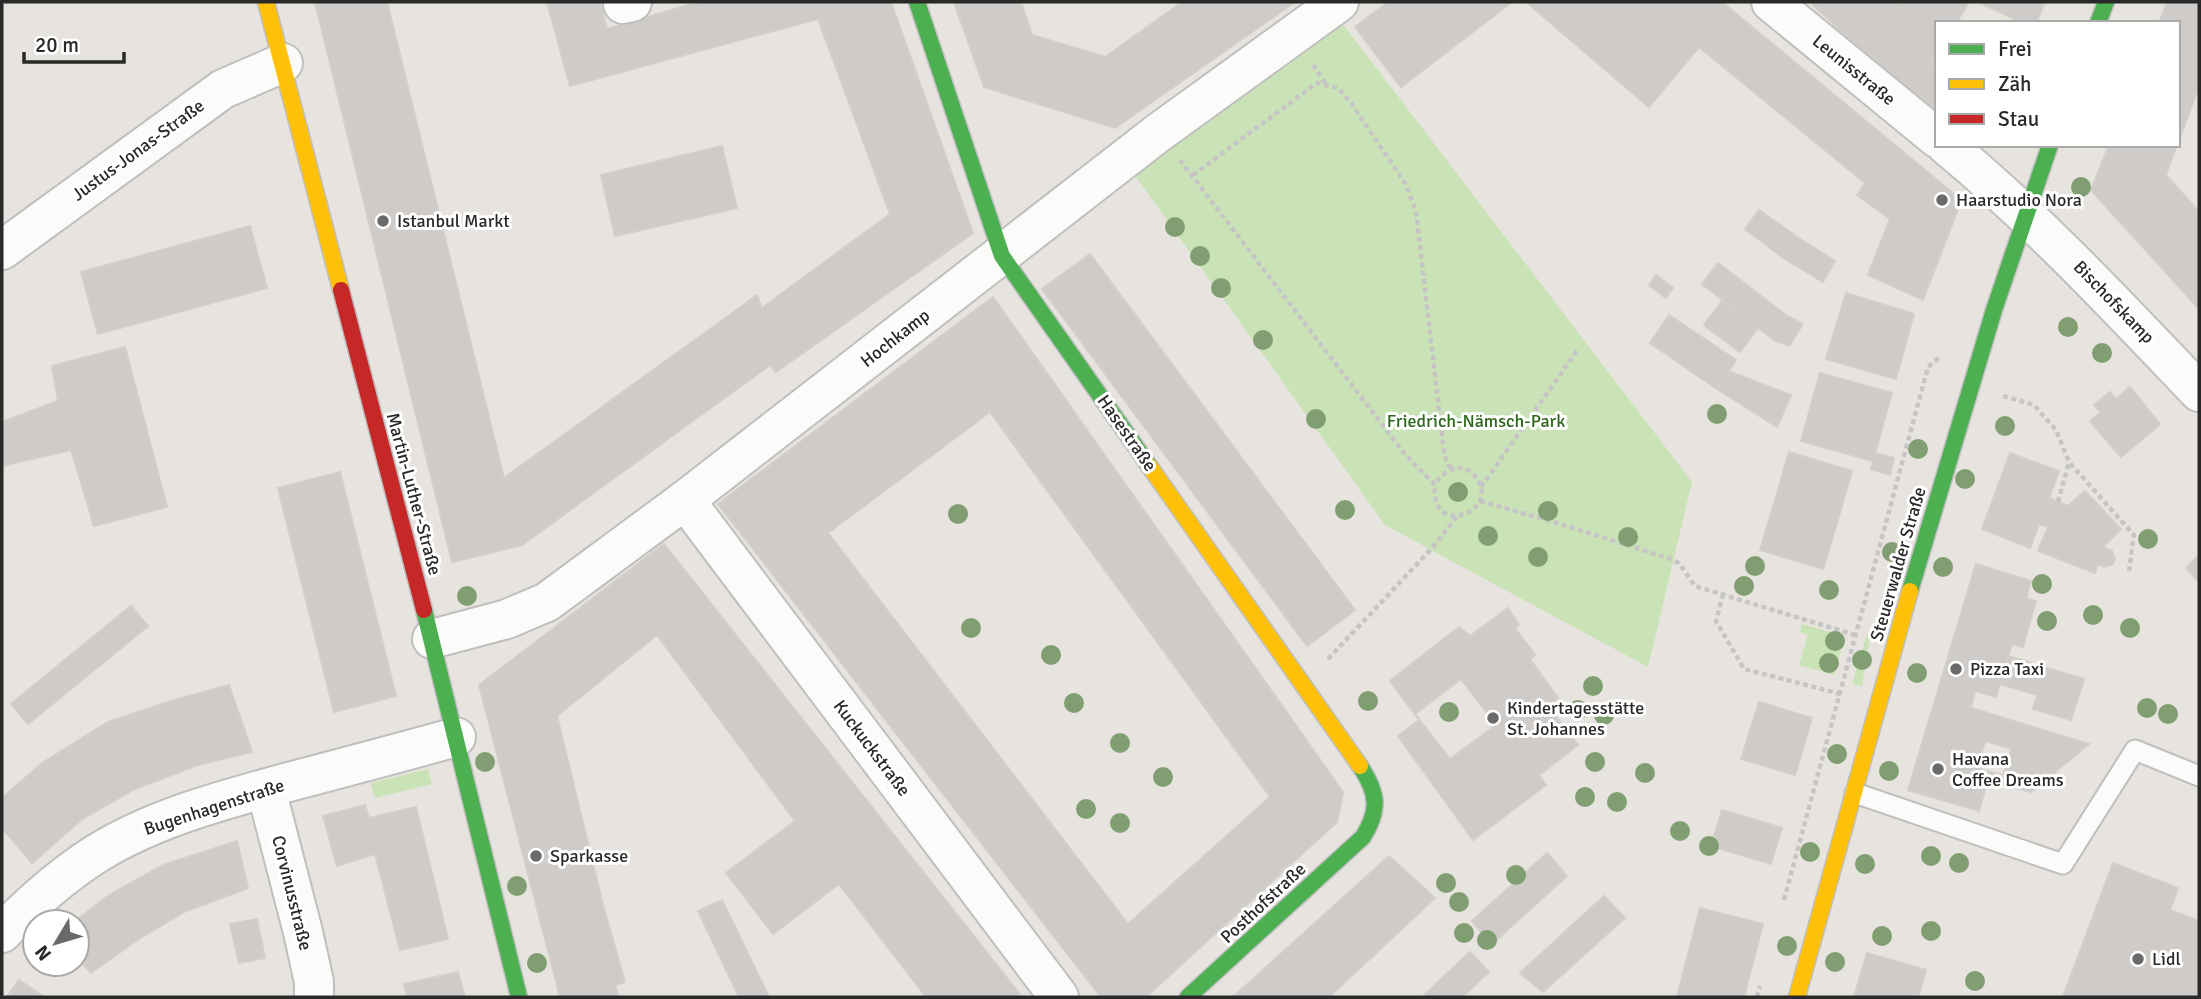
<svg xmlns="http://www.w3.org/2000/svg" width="2201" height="999" font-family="Signika,sans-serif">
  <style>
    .green { fill: #cae3b6 }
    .building { fill: #cecbc8; stroke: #d2cfca; stroke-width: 2; fill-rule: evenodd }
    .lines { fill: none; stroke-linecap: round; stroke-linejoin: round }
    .lane-casing { stroke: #c0bfc0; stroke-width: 23 }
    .street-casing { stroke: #c0bfc0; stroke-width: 42 }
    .fast-casing { stroke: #c0bfc0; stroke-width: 19 }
    .slow-casing { stroke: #c0bfc0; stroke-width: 19 }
    .jam-casing { stroke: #c0bfc0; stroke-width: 19 }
    .path { stroke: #c6c5c5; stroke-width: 4.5; stroke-dasharray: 5 3.5; stroke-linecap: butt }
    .lane { stroke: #fbfbfa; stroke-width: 19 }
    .street { stroke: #fbfbfa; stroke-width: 38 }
    .fast { stroke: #4caf50; stroke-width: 16 }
    .slow { stroke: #ffc107; stroke-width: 16 }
    .jam { stroke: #c62828; stroke-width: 16 }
    .tree { fill: #809e72 }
    .poi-dot { fill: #6c6a68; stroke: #fff; stroke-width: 2.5 }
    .labels { text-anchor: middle; stroke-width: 6; stroke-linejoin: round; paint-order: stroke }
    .street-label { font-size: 18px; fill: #292929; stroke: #fff }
    .poi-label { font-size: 18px; fill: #292929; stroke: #fff; text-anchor: start }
    .park-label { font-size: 18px; fill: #2c6619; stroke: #fff }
  </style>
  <rect width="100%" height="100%" fill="#e7e3de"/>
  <g class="green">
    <path d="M1336 15 1692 482 1648 667 1385 525 1126 163Z"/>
    <path d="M1802 624 1845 636 1834 675 1799 665 1808 635 1800 632Z"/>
    <path d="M1871 630 1862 686 1852 684 1867 634Z"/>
    <path d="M428 769 432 784 375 798 371 783Z"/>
  </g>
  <g class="building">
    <path d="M315 2H387L504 478 757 295 762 308 890 214 818 19 570 86 547 2H600L607 29 698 2H891L973 233 776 372 770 365 522 545 452 562Z"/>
    <path d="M954 2H1021L1032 35 1105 57 1182 2H1295L1115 128 984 87Z"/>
    <path d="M1388 2H1512L1401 87 1355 27Z"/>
    <path d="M1526 2H1722L1953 193 1956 200 1957 212 1923 300 1868 275 1890 219 1857 195 1865 183 1699 47 1649 107Z"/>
    <path d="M1815 2H1902L1863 51 1813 5Z"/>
    <path d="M1902 2H1969L1956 23H1937V55L1914 92 1863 51Z"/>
    <path d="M1978 2H2045L2036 23H2023Z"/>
    <path d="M2167 2H2199V86L2178 143V23H2159Z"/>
    <path d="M1937 55V110L1914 92Z"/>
    <path d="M2109 145H2177L2166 175 2199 212V309L2091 190Z"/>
    <path d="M722 146 737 208 615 236 601 175Z"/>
    <path d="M1759 210 1797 237 1835 261 1823 282 1785 259 1745 229Z"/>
    <path d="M250 226 267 288 98 334 81 272Z"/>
    <path d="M1090 254 1355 610 1307 646 1042 289Z"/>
    <path d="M1718 263 1787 316 1803 324 1789 346 1774 340 1702 284Z"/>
    <path d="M1656 275 1673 288 1666 298 1649 285Z"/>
    <path d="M1846 293 1914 314 1896 379 1826 359Z"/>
    <path d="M993 297 1343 792 1337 822 1146 997H1101L718 504ZM990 412 1270 797 1128 924 828 533Z"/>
    <path d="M1722 301 1758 328 1740 352 1704 325Z"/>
    <path d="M1669 315 1736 360 1717 389 1650 343Z"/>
    <path d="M125 347 167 507 94 526 71 450 2 466V422L58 401 52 366Z"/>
    <path d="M1728 371 1791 395 1777 427 1717 389Z"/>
    <path d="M1820 373 1892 393 1873 461 1801 441Z"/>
    <path d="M2130 387 2160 424 2121 457 2090 421 2101 412 2094 405 2110 392 2116 399Z"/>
    <path d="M1789 452 1852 471 1836 526 1773 507Z"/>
    <path d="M1875 453 1894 458 1890 475 1871 469Z"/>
    <path d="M2010 453 2059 471 2049 498 2068 506 2085 491 2121 529 2103 547 2112 551 2115 559 2113 564 2105 567 2098 564 2095 573 2038 551 2048 527 2039 524 2030 548 1982 529Z"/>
    <path d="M340 472 396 696 334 712 278 488Z"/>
    <path d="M1773 507 1836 526 1823 569 1760 550Z"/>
    <path d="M664 544 1022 997H926L839 884 773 934 726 873 795 821 657 635 557 716 603 905 625 982 615 985 619 997H560L479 685Z"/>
    <path d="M2199 555V582L2186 568Z"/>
    <path d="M1976 564 2031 581 2026 598 2036 601 2023 647 2012 644 2008 656 1953 640Z"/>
    <path d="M131 606 148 626 28 724 11 704Z"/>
    <path d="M1508 608 1519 625 1515 628 1535 655 1530 659 1558 698 1548 706 1578 745 1539 775 1546 785 1473 840 1398 736 1419 720 1390 681 1459 627 1470 636ZM1461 679 1496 725 1450 759 1415 714Z"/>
    <path d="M1953 640 2008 656 1996 697 1975 691 1971 708 1936 697Z"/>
    <path d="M2008 656 2084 679 2071 720 2033 709 2037 695 2000 684Z"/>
    <path d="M229 685 252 752 198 765 135 789 81 820 32 863 2 828V798L42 763 108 722 171 701Z"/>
    <path d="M1936 697 2020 723 2012 749 1985 741 1977 768 1990 772 1979 811 1908 790Z"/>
    <path d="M1759 702 1812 718 1795 775 1741 759Z"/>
    <path d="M2020 723 2089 744 2031 792 1988 781 1990 772 2003 775Z"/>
    <path d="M365 805 369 818 416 807 448 939 400 950 375 854 337 866 323 816Z"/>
    <path d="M1722 810 1782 828 1771 864 1711 846Z"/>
    <path d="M237 841 248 888 184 912 139 939 91 973 77 957V922H74L109 895 163 865Z"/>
    <path d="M1547 853 1567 876 1492 944 1472 921Z"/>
    <path d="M1389 856 1435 898 1329 997H1233Z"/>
    <path d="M2113 863 2178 888 2170 910 2199 921V997H2063Z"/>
    <path d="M1604 896 1625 918 1543 992 1520 973Z"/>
    <path d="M722 900 769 997H739L698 911Z"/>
    <path d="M1700 908 1763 924 1744 997H1677Z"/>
    <path d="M257 919 265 958 239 963 230 924Z"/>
    <path d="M1470 952 1489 972 1462 997H1422Z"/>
    <path d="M1867 953 1926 970 1918 997H1854Z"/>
    <path d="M458 972 465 997H407L404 984Z"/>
    <path d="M19 980 44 997H7Z"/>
  </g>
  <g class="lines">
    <defs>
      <path id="lane" d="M1855 793 2063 864 2135 750 2199 776"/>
      <g id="street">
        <path d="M1771 2 1937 138"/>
        <path d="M623 4 632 2"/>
        <path d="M1946 145C2038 221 2117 306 2199 392"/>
        <path d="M2 250 223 89 283 63"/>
        <path d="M685 500 1059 997"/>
        <path d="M432 639 507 619 547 602 685 500 1158 133 1339 2"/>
        <path d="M266 789 303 932 314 982V997"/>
        <path d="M2 933C31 903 60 877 96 854 154 818 220 801 285 783 342 768 399 753 456 737"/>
      </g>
      <g id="fast">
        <path d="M917 2 1002 256 1150 467"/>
        <path d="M2098 23 2106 2"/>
        <path d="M1910 591 1994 310 2050 145"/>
        <path d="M424 610 519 997"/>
        <path d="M1188 997 1363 837C1380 810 1378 793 1360 766"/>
      </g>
      <g id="slow">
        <path d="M266 2 341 290"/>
        <path d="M1150 467 1360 766"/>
        <path d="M1797 997 1910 591"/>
      </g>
      <path id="jam" d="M341 290 424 610"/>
    </defs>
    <use href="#lane" class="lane-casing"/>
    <use href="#street" class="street-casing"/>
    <use href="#fast" class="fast-casing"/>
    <use href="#slow" class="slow-casing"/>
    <use href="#jam" class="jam-casing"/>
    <g class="path">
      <path d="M1313 65 1326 84"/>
      <path d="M1180 160 1404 453 1435 485C1429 540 1504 511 1475 476 1461 460 1443 471 1434 485"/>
      <path d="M1193 175 1317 83 1338 88 1351 103 1405 183 1416 211 1444 453 1448 465 1452 468"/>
      <path d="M2003 396 2034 405 2056 430 2069 462 2134 535 2129 571"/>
      <path d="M1481 487 1579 348"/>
      <path d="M1480 501 1554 522 1668 558 1679 563 1695 586 1855 635"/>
      <path d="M2058 502 2069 462"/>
      <path d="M1723 594 1716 621 1744 669 1841 694"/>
      <path d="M1328 659 1434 546 1457 516"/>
      <path d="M1784 900 1928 367 1941 356"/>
      <path d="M1757 997 1760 986"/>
    </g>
    <use href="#lane" class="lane"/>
    <use href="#street" class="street"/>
    <use href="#fast" class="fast"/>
    <use href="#slow" class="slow"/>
    <use href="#jam" class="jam"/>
  </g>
  <g class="tree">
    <circle cx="2081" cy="187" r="10"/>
    <circle cx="1175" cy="227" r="10"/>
    <circle cx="1200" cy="256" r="10"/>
    <circle cx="1221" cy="288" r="10"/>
    <circle cx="2068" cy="327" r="10"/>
    <circle cx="1263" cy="340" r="10"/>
    <circle cx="2102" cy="353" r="10"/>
    <circle cx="1717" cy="414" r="10"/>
    <circle cx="1316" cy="419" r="10"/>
    <circle cx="2005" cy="426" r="10"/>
    <circle cx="1918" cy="449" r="10"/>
    <circle cx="1965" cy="479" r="10"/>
    <circle cx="1458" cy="492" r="10"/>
    <circle cx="1345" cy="510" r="10"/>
    <circle cx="1548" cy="511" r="10"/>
    <circle cx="958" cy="514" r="10"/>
    <circle cx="1488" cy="536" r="10"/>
    <circle cx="1628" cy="537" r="10"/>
    <circle cx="2148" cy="539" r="10"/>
    <circle cx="1892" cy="552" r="10"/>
    <circle cx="1538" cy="557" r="10"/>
    <circle cx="1755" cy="566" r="10"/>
    <circle cx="1943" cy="567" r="10"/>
    <circle cx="2042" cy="584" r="10"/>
    <circle cx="1744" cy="586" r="10"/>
    <circle cx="1829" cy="590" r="10"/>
    <circle cx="467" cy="596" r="10"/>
    <circle cx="2093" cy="615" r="10"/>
    <circle cx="2047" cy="621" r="10"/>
    <circle cx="971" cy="628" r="10"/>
    <circle cx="2130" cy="628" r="10"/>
    <circle cx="1835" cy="641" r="10"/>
    <circle cx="1051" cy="655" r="10"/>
    <circle cx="1862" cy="660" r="10"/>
    <circle cx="1829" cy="663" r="10"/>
    <circle cx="1917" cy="673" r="10"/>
    <circle cx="1593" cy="686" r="10"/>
    <circle cx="1368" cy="701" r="10"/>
    <circle cx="1074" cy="703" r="10"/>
    <circle cx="2147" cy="708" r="10"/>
    <circle cx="1578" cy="710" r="10"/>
    <circle cx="1449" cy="712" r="10"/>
    <circle cx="2168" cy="714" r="10"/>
    <circle cx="1604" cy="715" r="10"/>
    <circle cx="1120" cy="743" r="10"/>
    <circle cx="1837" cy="754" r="10"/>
    <circle cx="485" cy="762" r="10"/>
    <circle cx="1595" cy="762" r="10"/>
    <circle cx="1889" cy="771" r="10"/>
    <circle cx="1645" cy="773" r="10"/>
    <circle cx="1163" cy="777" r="10"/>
    <circle cx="1585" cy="797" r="10"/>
    <circle cx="1617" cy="802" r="10"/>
    <circle cx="1086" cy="809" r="10"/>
    <circle cx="1120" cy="823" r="10"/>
    <circle cx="1680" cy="831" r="10"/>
    <circle cx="1709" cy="846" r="10"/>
    <circle cx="1810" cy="852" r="10"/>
    <circle cx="1931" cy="856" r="10"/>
    <circle cx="1959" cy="863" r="10"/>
    <circle cx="1865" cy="864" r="10"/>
    <circle cx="1516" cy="875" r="10"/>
    <circle cx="1446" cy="883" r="10"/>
    <circle cx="517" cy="886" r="10"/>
    <circle cx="1459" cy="902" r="10"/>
    <circle cx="1931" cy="931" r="10"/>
    <circle cx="1464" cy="933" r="10"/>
    <circle cx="1882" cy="936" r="10"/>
    <circle cx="1487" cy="940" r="10"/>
    <circle cx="1787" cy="946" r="10"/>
    <circle cx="1835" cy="962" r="10"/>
    <circle cx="537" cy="963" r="10"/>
    <circle cx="1975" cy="981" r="10"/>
  </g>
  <g class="poi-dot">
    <circle cx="1942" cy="200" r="7"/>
    <circle cx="383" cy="221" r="7"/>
    <circle cx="1956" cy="669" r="7"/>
    <circle cx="1493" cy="718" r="7"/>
    <circle cx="1938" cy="769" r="7"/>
    <circle cx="536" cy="856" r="7"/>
    <circle cx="2138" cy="959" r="7"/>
  </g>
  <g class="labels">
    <g class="street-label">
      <text transform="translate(1854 70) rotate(39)" y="6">Leunisstraße</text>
      <text transform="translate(138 150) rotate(-36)" y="6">Justus-Jonas-Straße</text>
      <text transform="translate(2114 302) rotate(46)" y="6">Bischofskamp</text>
      <text transform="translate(895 338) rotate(-38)" y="6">Hochkamp</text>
      <text transform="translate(1127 433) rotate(55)" y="6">Hasestraße</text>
      <text transform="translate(414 494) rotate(75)" y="6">Martin-Luther-Straße</text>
      <text transform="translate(1898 564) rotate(-74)" y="6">Steuerwalder Straße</text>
      <text transform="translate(872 748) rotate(53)" y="6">Kuckuckstraße</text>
      <text transform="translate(214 807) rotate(-18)" y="6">Bugenhagenstraße</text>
      <text transform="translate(292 893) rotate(76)" y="6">Corvinusstraße</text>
      <text transform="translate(1263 903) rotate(-43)" y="6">Posthofstraße</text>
    </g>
    <g class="poi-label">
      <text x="1956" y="206">Haarstudio Nora</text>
      <text x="397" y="227">Istanbul Markt</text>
      <text x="1970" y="675">Pizza Taxi</text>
      <text x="1507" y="714">Kindertagesstätte<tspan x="1507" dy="21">St. Johannes</tspan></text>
      <text x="1952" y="765">Havana<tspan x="1952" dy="21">Coffee Dreams</tspan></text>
      <text x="550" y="862">Sparkasse</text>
      <text x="2152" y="965">Lidl</text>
    </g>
    <g class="park-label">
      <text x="1476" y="427">Friedrich-Nämsch-Park</text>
    </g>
  </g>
  <rect width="2201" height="999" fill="none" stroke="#292929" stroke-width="7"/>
  <rect x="1935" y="21" width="245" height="126" fill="#ffffff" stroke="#a9a9a9" stroke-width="2"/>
  <rect x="1949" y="44" width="35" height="10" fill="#4caf50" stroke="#a9a9a9" stroke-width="2"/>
  <text x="1998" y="56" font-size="21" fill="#292929">Frei</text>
  <rect x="1949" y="79" width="35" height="10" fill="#ffc107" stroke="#a9a9a9" stroke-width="2"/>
  <text x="1998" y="91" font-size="21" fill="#292929">Zäh</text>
  <rect x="1949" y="114" width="35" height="10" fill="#c62828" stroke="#a9a9a9" stroke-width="2"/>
  <text x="1998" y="126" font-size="21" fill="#292929">Stau</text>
  <g transform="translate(56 943) rotate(232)"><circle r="33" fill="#ffffff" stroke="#a9a9a9" stroke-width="2"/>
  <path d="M0-5L12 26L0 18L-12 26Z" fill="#6c6a68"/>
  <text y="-10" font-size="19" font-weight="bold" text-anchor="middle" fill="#292929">N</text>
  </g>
  <path d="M24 52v10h100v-10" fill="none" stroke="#292929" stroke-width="3.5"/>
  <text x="35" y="52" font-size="21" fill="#292929" stroke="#ffffff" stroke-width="5" paint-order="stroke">20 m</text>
</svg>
